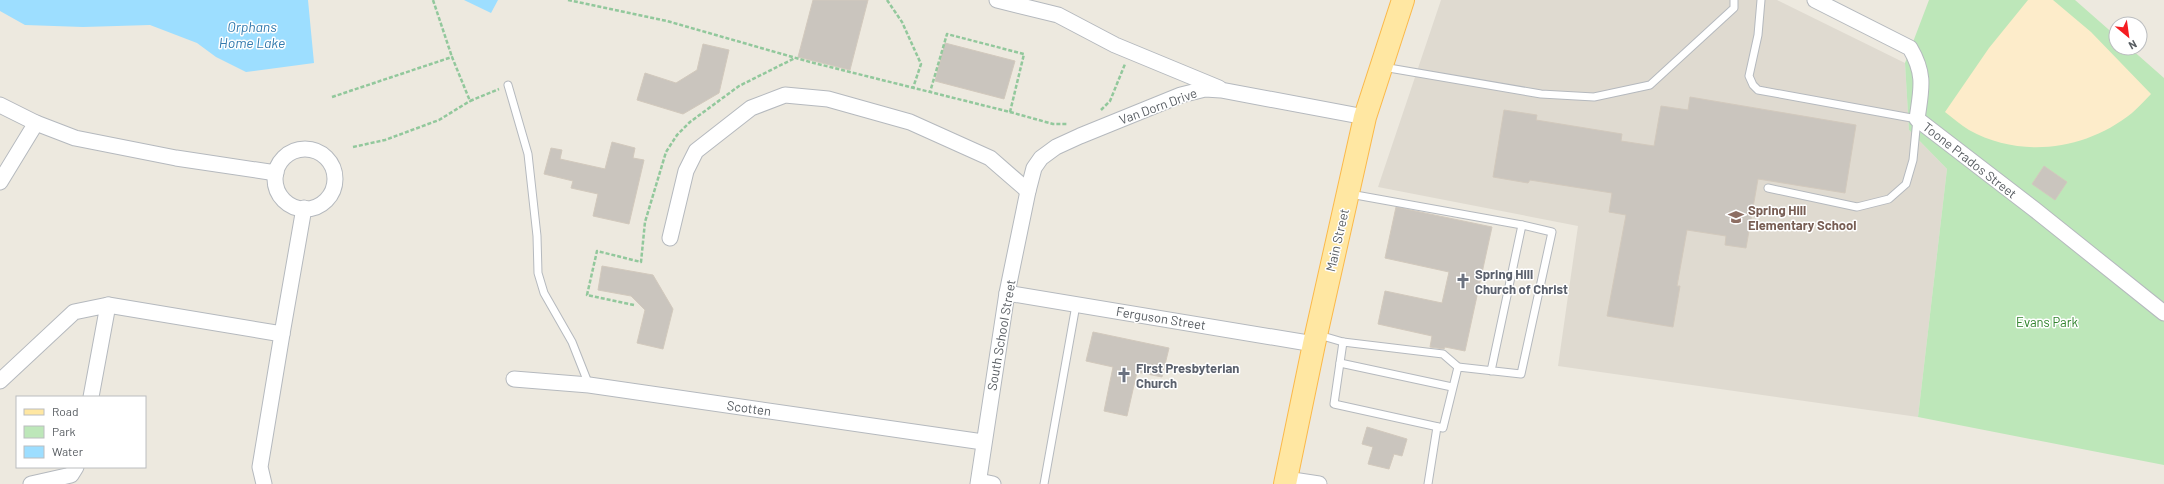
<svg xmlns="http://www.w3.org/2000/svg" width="2164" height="484" font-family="Barlow,sans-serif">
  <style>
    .education { fill: #dfdad0 }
    .green { fill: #bde7b9 }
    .sand { fill: #fdecca }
    .water { fill: #9ddeff }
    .building { fill: #cac5be; stroke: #d2c9bd }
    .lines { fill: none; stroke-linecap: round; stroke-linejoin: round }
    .service-casing { stroke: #b5b9be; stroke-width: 9 }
    .minor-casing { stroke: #b5b9be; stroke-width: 17 }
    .primary-casing { stroke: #fbb94a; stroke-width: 24 }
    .path { stroke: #92c89c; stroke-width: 2.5; stroke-dasharray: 4 2; stroke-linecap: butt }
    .service { stroke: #fff; stroke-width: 7 }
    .minor { stroke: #fff; stroke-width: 15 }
    .primary { stroke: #ffe7a2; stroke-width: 22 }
    .labels { text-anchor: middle; stroke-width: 3; stroke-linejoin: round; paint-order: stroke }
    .street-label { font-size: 13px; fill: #585d62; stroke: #fff }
    .education-label { font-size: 13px; font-weight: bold; fill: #785e54; stroke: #fff; text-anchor: start }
    .worship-label { font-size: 13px; font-weight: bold; fill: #5b616d; stroke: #fff; text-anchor: start }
    .park-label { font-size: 13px; fill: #31842e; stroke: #fff }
    .water-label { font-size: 14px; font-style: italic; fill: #327aae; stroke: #fff }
  </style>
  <rect width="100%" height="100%" fill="#ede9df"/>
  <path class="education" d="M1441 0H1777L1905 63 1909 130 1947 169 1918 417 1558 366 1578 226 1378 187Z"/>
  <path class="green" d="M1929 0H2075L2116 36V48H2130L2164 78V465L1918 417 1947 169 1909 130 1905 63Z"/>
  <path class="sand" d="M2028 0H2053L2091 32 2151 94C2145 100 2139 107 2132 113 2086 150 2021 159 1969 130 1961 125 1953 118 1945 112L1989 48Z"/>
  <g class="water">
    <path d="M0 0H308L314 63 246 72 216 57 197 43 150 25 83 27 25 25 0 11Z"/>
    <path d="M464 0H498L491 13Z"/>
  </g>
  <g class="building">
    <path d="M813 0H868L850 70 798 57Z"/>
    <path d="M945 43 1015 61 1004 99 935 81Z"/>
    <path d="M703 44 729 50 719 93 683 114 637 100 645 73 676 83 697 70Z"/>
    <path d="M1690 97 1856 125 1845 193 1758 179 1746 248 1725 245 1726 236 1687 230 1677 286H1680L1673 327 1607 316 1626 215 1609 212 1612 193 1530 180 1528 183 1493 177 1504 110 1537 115 1536 120 1622 134 1621 141 1654 146 1661 106 1688 110Z"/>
    <path d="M612 142 635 148 633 158 644 160 629 224 593 216 598 194 571 188 573 181 544 174 551 148 562 150 560 159 605 169Z"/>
    <path d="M2044 166 2067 182 2055 200 2032 184Z"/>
    <path d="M1396 207 1492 227 1465 351 1445 347 1444 349 1430 347 1432 336 1378 324 1385 291 1442 303 1449 272 1385 258Z"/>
    <path d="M602 266 653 275 673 309 663 349 637 343 645 310 631 296 598 290Z"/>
    <path d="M1093 332 1169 348 1162 377 1137 372 1127 416 1104 411 1113 367 1086 361Z"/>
    <path d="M1367 427 1407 439 1402 456 1394 454 1389 469 1368 464 1373 447 1362 444Z"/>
  </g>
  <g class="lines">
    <defs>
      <g id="service">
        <path d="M1761 0 1758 35 1749 76 1753 85 1758 90 1917 119 1913 160 1906 184 1889 199 1857 207 1768 188"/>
        <path d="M1383 67 1541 94 1594 97 1650 85 1734 8V0"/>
        <path d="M508 85 528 154 537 236 538 273 544 293 572 342 589 385"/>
        <path d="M1350 194 1522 225"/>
        <path d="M1319 335 1343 342 1443 354 1458 367"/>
        <path d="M1343 342 1334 404 1443 428 1458 367 1521 374 1552 232 1522 225 1491 371"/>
        <path d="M1340 363 1452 387"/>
        <path d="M1044 484 1076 305"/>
        <path d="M1428 484 1437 427"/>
      </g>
      <g id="minor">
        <path d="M997 0 1058 15 1115 45 1219 88"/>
        <path d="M1815 0 1910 48C1926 75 1921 90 1917 119L2034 209 2164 313"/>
        <path d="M0 105 36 123 75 138 176 158 276 173"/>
        <circle cx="305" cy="179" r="30"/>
        <path d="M0 182 36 123"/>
        <path d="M670 238 686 171 696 151 751 108 785 95 828 99 910 122 990 158 1028 191"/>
        <path d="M1007 293 1314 344"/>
        <path d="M108 305 282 334 304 208"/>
        <path d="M514 379 589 385 983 442"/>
        <path d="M0 381 74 312 108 305 91 397"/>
        <path d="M1286 479 1319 484"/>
        <path d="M979 481 993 484"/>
        <path d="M31 484 71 475 76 467"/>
        <path d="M264 484 260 467 282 334"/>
        <path d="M978 484 1007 293 1028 191 1034 168 1041 158 1056 147 1080 136 1181 95 1205 89 1221 90 1365 117"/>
      </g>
      <path id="primary" d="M1285 484 1314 344 1365 117 1403 0"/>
    </defs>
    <use href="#service" class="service-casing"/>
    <use href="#minor" class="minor-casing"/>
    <use href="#primary" class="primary-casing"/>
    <g class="path">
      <path d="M433 0 452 57"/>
      <path d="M568 0 667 21 810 62 1010 112 1024 54 947 34 930 92"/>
      <path d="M887 0 902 22 921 64 913 88"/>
      <path d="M332 97 452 57 470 101 499 89"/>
      <path d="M1101 110 1110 101 1125 64"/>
      <path d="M1010 112 1053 124H1068"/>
      <path d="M353 147 385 140 439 120 470 101"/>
      <path d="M634 305 587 295 597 251 641 262 645 222 666 152 677 135 690 122 739 86 795 58"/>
    </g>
    <use href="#service" class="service"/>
    <use href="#minor" class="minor"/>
    <use href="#primary" class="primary"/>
  </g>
  <defs>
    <symbol id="school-bare" viewBox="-9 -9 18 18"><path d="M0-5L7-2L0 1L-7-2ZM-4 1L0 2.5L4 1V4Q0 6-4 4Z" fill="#8d6e63" stroke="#fff" stroke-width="2.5" paint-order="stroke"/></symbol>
    <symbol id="church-bare" viewBox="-9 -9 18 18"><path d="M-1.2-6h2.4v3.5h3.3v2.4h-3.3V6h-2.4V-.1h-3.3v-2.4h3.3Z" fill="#6b7280" stroke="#fff" stroke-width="2.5" paint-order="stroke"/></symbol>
  </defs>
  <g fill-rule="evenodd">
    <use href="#school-bare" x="1725" y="206" width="22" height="22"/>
    <use href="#church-bare" x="1452" y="270" width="22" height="22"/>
    <use href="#church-bare" x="1113" y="364" width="22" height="22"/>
  </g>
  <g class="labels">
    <g class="street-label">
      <text transform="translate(1158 106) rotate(-20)" y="5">Van Dorn Drive</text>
      <text transform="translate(1970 160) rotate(38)" y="5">Toone Prados Street</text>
      <text transform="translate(1337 240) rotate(-77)" y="5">Main Street</text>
      <text transform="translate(1161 318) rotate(9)" y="5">Ferguson Street</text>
      <text transform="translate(1001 335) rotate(-80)" y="5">South School Street</text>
      <text transform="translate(749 408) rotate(8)" y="5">Scotten</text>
    </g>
    <g class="education-label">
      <text x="1748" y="215">Spring Hill<tspan x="1748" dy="15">Elementary School</tspan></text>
    </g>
    <g class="worship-label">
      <text x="1475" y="279">Spring Hill<tspan x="1475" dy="15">Church of Christ</tspan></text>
      <text x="1136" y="373">First Presbyterian<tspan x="1136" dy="15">Church</tspan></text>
    </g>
    <g class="park-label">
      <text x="2047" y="327">Evans Park</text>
    </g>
    <g class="water-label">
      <text x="252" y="32">Orphans<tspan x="252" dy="16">Home Lake</tspan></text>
    </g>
  </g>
  <rect x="16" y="396" width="130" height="72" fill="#ffffff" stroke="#bcbec0"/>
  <rect x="24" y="409" width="20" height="6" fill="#ffe7a2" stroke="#bcbec0"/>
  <text x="52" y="416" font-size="12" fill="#585d62">Road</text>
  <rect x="24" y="426" width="20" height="12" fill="#bde7b9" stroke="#bcbec0"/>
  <text x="52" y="436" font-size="12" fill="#585d62">Park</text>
  <rect x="24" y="446" width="20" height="12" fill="#9ddeff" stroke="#bcbec0"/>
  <text x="52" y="456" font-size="12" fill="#585d62">Water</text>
  <g transform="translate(2128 36) rotate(151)"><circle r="19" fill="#ffffff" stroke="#bcbec0"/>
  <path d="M0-3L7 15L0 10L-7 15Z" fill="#f51d21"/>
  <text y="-6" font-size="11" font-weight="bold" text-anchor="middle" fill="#585d62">N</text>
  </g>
</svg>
